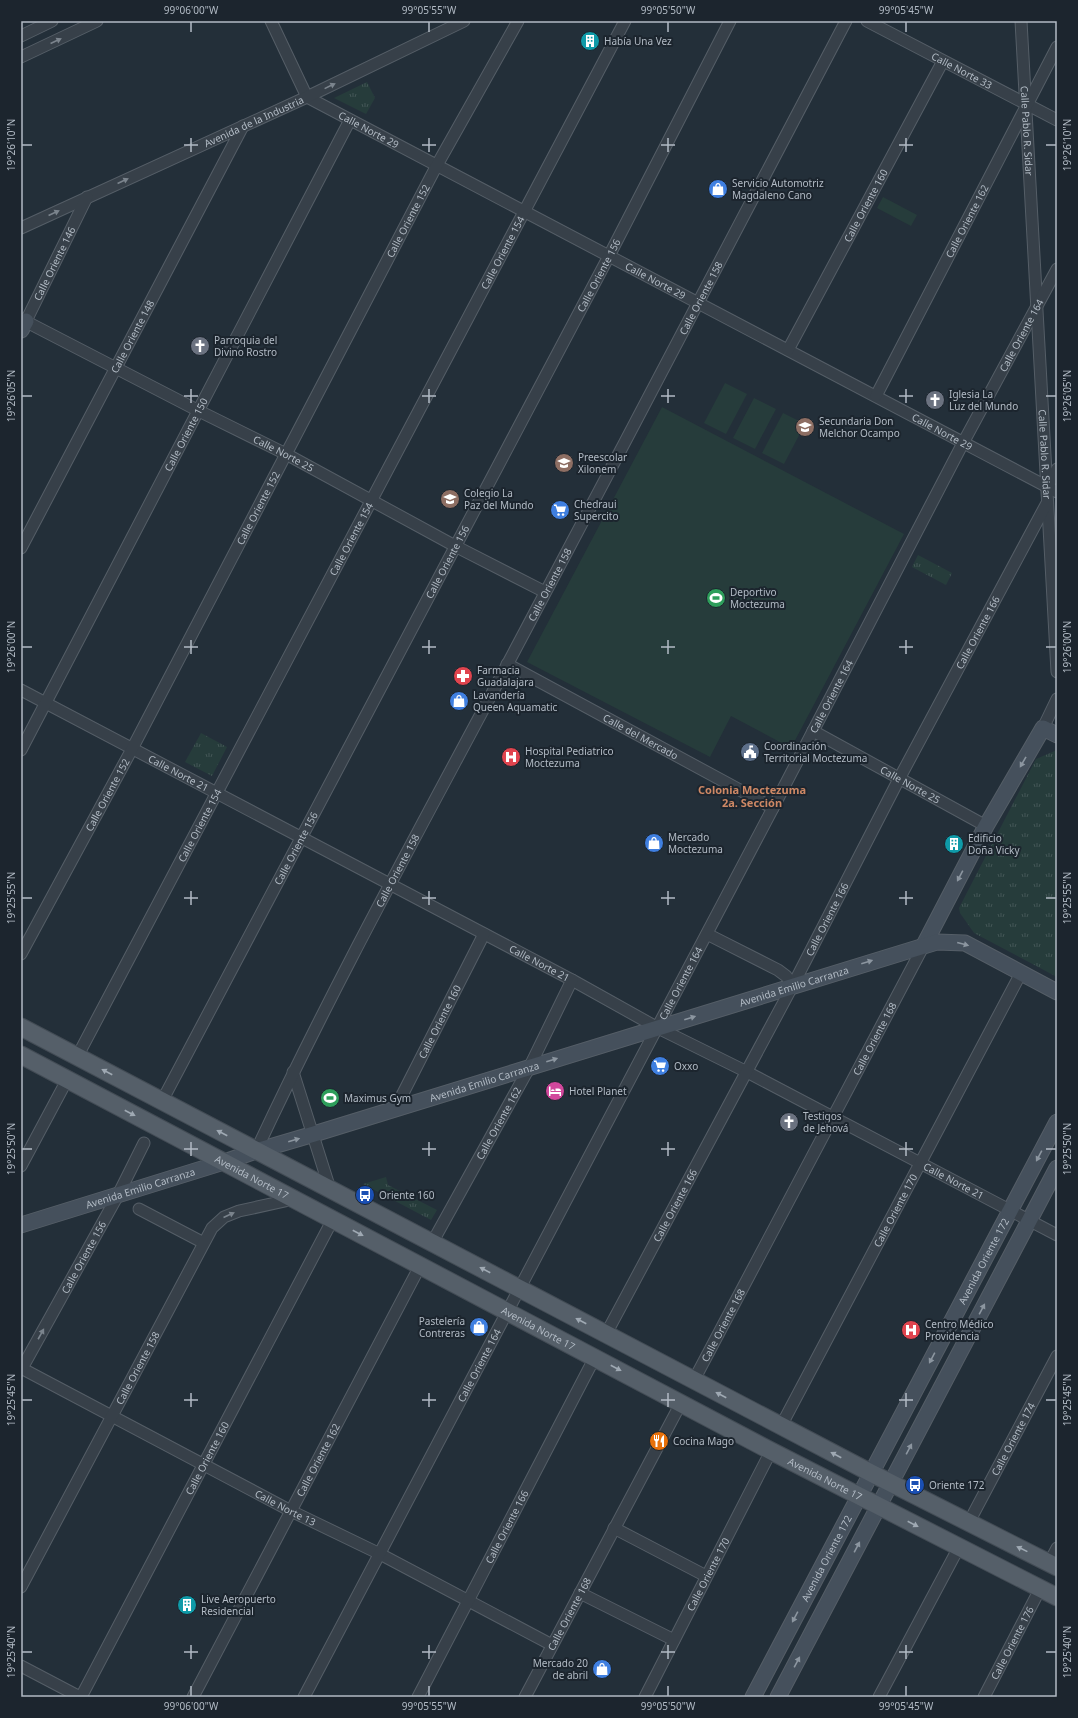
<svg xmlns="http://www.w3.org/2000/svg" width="1078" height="1718" font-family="'Noto Sans',sans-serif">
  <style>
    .grass { fill: url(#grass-tufts) }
    .garden { fill: #263c3b }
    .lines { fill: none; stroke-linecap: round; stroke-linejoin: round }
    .street-casing { stroke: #555e67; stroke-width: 13 }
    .secondary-casing { stroke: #555e67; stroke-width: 17 }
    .primary-casing { stroke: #434c55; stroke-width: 19 }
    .street { stroke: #374049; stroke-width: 11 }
    .secondary { stroke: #45505c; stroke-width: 15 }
    .primary { stroke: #555f69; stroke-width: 17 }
    .oneway { fill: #7b848d }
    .oneway2 { fill: #8c96a0 }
    .oneway3 { fill: #9fa9b3 }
    .ticks { fill: none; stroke: #b2bbc5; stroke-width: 1.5 }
    .labels { text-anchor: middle; stroke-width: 4; stroke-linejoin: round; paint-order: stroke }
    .poi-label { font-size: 10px; fill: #b2bbc5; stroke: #1c252e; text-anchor: start }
    .street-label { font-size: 10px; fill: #b2bbc5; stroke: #1c252e }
    .neighbourhood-label { font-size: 11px; font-weight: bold; fill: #cd8865; stroke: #1c252e }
    .neatline { fill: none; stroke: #b2bbc5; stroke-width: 1.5 }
    .ticks-label { font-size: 10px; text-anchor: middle; fill: #b2bbc5 }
  </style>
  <defs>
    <pattern id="grass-tufts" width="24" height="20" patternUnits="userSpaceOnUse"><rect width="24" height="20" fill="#263c3b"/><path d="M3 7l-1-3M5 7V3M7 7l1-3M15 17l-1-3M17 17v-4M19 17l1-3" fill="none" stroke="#435656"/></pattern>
  </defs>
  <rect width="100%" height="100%" fill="#232f39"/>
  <g class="grass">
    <path d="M367 82 375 98 366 114 334 98Z"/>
    <path d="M918 555 952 573 946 585 912 567Z"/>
    <path d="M201 733 227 747 212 776 185 762Z"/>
    <path d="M1057 750V977L974 933 960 913 959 908 1036 759Z"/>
    <path d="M386 1177 388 1185 437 1210 431 1220 363 1184Z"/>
  </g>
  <g class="garden">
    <path d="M883 197 917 215 911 226 877 208Z"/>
    <path d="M725 383 747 394 726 434 704 423Z"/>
    <path d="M754 398 776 409 755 449 733 438Z"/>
    <path d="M662 407 904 534 791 748 731 716 710 757 527 662Z"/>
    <path d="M783 413 805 424 784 464 762 453Z"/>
  </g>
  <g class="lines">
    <defs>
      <g id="street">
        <path id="s1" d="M271 21 307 97 1057 492"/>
        <path id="s2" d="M867 21 1057 120"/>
        <path id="s3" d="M1021 21 1057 672"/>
        <path d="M21 36 52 21"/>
        <path d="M21 57 97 21"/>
        <path id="s4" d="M21 228 307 97 464 21"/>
        <path id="s5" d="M21 319 199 411 286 454 455 546 545 592"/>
        <path id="s6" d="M26 321 87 197"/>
        <path id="s7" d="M788 350 943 61"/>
        <path id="s8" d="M876 396 1057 47"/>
        <path d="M1048 486 1057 469"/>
        <path id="s9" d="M21 548 243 126"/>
        <path id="s10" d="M507 664 773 808"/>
        <path id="s11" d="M21 690 572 980 658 1028 747 1072 1057 1235"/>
        <path d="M1043 728 1057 699"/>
        <path id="s12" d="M813 731 986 826"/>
        <path id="s13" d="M21 750 350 120"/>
        <path d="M707 934 778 970 786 976 793 985"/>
        <path id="s14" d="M21 954 132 749 437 165 518 21"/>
        <path id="s15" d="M77 1057 625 21"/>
        <path d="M293 1072 330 1189"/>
        <path id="s16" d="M162 1101 609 256 730 21"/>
        <path id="s17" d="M395 1109 484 934"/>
        <path id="s18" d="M256 1151C333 986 421 827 506 667 620 452 733 237 846 21"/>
        <path d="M21 1166 67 1080"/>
        <path d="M139 1209 202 1242"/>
        <path id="s19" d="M432 1243 529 1068 572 980"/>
        <path id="s20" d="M606 1334 793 985 899 779 1047 503"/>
        <path id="s21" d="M21 1368 291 1511 380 1554 552 1645"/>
        <path id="s22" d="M21 1370 118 1195 144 1143"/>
        <path id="s23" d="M694 1380 924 945"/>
        <path id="s24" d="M781 1426 1021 973"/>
        <path id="s25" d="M969 1522 1057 1356"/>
        <path d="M614 1528 706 1576"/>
        <path d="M1049 1563 1057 1548"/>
        <path id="s26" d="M21 1587 212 1228 224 1217 239 1211 294 1199"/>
        <path d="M580 1593 674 1640"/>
        <path d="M21 1666 80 1697"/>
        <path id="s27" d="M81 1697 333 1219"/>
        <path id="s28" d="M193 1697 420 1266"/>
        <path id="s29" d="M304 1697 773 808 963 443 1057 269"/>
        <path id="s30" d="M418 1697 595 1357"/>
        <path id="s31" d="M525 1697 681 1403"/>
        <path id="s32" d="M645 1697 771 1451"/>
        <path d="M879 1697 959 1547"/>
        <path id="s33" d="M984 1697 1040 1589"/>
      </g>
      <g id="secondary">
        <path d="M21 330 26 321"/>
        <path d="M924 945 986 826 1043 728 1057 735"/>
        <path id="s34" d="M21 1225 224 1162 256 1151 314 1134 937 942 965 943 1057 992"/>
        <path id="s35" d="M753 1697 1057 1122"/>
        <path d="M778 1697 1057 1168"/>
      </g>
      <g id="primary">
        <path d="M21 1027 871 1473 1057 1567"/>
        <path id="s36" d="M21 1055 771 1451 1057 1597"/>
      </g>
    </defs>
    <use href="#street" class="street-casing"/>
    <use href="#secondary" class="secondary-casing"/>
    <use href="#primary" class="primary-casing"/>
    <use href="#street" class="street"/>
    <use href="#secondary" class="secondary"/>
    <use href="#primary" class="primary"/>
  </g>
  <defs><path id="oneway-solid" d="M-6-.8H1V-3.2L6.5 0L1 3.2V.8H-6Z"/></defs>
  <g class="oneway">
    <use href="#oneway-solid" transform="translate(56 41) rotate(-25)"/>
    <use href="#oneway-solid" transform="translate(330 86) rotate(-26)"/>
    <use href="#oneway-solid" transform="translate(123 181) rotate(-25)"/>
    <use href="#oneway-solid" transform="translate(54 213) rotate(-25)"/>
    <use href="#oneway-solid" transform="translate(229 1215) rotate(-24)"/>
    <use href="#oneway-solid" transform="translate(41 1334) rotate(-61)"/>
  </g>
  <g class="oneway2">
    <use href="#oneway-solid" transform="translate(1023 762) rotate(120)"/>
    <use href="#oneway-solid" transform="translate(960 876) rotate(118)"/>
    <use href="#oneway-solid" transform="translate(963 944) rotate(15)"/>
    <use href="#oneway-solid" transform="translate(867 962) rotate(-17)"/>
    <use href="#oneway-solid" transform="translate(690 1018) rotate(-17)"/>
    <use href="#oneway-solid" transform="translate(552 1060) rotate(-17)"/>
    <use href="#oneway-solid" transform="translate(294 1140) rotate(-16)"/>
    <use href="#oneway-solid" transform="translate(1039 1156) rotate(118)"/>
    <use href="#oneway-solid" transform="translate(982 1309) rotate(-62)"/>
    <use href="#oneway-solid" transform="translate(932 1358) rotate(118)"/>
    <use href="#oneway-solid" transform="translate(909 1449) rotate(-62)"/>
    <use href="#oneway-solid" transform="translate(857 1547) rotate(-62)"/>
    <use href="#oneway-solid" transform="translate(795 1617) rotate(118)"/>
    <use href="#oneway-solid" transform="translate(797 1662) rotate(-62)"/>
  </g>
  <g class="oneway3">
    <use href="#oneway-solid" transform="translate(107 1072) rotate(-152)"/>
    <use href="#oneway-solid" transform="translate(130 1113) rotate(28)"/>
    <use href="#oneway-solid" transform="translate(222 1133) rotate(-152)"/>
    <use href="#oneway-solid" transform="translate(358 1233) rotate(28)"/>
    <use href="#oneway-solid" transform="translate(485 1270) rotate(-152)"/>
    <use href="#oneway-solid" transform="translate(581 1321) rotate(-152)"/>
    <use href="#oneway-solid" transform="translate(616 1368) rotate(28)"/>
    <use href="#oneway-solid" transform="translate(721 1395) rotate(-152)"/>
    <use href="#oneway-solid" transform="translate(836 1455) rotate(-152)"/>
    <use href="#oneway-solid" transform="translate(913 1524) rotate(27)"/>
    <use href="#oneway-solid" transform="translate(1022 1549) rotate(-154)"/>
  </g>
  <path class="ticks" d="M191 22V32M429 22V32M668 22V32M906 22V32M191 138V152M429 138V152M668 138V152M906 138V152M22 145H32M184 145H198M422 145H436M661 145H675M899 145H913M1046 145H1056M191 389V403M429 389V403M668 389V403M906 389V403M22 396H32M184 396H198M422 396H436M661 396H675M899 396H913M1046 396H1056M191 640V654M429 640V654M668 640V654M906 640V654M22 647H32M184 647H198M422 647H436M661 647H675M899 647H913M1046 647H1056M191 891V905M429 891V905M668 891V905M906 891V905M22 898H32M184 898H198M422 898H436M661 898H675M899 898H913M1046 898H1056M191 1142V1156M429 1142V1156M668 1142V1156M906 1142V1156M22 1149H32M184 1149H198M422 1149H436M661 1149H675M899 1149H913M1046 1149H1056M191 1393V1407M429 1393V1407M668 1393V1407M906 1393V1407M22 1400H32M184 1400H198M422 1400H436M661 1400H675M899 1400H913M1046 1400H1056M191 1645V1659M429 1645V1659M668 1645V1659M906 1645V1659M22 1652H32M184 1652H198M422 1652H436M661 1652H675M899 1652H913M1046 1652H1056M191 1686V1696M429 1686V1696M668 1686V1696M906 1686V1696"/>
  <defs>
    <symbol id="building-disc" viewBox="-11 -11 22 22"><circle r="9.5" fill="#0f9aa8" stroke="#1c252e"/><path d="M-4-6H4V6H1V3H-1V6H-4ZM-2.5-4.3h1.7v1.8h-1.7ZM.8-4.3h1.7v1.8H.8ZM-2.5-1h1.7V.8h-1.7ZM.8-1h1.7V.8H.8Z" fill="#fff"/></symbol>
    <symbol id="shop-disc" viewBox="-11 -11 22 22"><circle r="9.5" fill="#3f7fe0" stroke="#1c252e"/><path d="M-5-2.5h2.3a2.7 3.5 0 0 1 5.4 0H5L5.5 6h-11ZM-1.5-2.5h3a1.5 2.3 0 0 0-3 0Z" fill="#fff"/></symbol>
    <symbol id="church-disc" viewBox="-11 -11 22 22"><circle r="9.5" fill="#6b7280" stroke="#1c252e"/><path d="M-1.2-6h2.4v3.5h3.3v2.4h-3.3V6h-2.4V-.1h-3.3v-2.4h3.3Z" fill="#fff"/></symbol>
    <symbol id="school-disc" viewBox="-11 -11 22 22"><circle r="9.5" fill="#8d6e63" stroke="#1c252e"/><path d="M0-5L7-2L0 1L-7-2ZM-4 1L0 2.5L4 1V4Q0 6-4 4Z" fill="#fff"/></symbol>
    <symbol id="supermarket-disc" viewBox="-11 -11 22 22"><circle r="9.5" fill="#3f7fe0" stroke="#1c252e"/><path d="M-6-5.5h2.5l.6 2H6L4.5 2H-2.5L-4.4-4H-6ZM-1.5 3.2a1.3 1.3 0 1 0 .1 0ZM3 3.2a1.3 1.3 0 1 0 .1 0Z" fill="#fff"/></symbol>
    <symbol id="stadium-disc" viewBox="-11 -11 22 22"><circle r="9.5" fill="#2e9e5b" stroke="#1c252e"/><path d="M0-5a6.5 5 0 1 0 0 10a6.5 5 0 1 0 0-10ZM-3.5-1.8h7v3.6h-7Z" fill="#fff"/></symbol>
    <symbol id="pharmacy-disc" viewBox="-11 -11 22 22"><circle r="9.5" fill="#e0444e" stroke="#1c252e"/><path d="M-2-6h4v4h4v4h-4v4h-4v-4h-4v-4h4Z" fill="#fff"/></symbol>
    <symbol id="civic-disc" viewBox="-11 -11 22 22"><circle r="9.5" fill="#5c6f8a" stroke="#1c252e"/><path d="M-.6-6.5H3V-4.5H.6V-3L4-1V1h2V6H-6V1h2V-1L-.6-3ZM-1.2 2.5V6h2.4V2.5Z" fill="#fff"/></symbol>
    <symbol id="hospital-disc" viewBox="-11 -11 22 22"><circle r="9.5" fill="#e0444e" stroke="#1c252e"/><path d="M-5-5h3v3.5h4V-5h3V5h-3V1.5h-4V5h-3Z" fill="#fff"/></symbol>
    <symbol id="hotel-disc" viewBox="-11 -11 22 22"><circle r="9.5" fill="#d1479c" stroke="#1c252e"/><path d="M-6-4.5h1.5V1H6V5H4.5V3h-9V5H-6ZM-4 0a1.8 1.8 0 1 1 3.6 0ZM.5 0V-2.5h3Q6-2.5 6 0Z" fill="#fff"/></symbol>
    <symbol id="bus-disc" viewBox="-11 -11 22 22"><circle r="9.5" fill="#1a4fb4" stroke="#1c252e"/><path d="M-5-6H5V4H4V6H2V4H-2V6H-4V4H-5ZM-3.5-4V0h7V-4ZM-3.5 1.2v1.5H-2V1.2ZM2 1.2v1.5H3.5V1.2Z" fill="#fff"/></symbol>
    <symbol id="restaurant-disc" viewBox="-11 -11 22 22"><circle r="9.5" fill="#e8710a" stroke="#1c252e"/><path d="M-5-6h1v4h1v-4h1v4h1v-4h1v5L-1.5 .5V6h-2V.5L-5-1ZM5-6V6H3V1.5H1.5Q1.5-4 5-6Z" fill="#fff"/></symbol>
  </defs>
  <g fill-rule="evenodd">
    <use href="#building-disc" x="579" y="30" width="22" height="22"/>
    <use href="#shop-disc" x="707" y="178" width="22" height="22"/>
    <use href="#church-disc" x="189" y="335" width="22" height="22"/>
    <use href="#church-disc" x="924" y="389" width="22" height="22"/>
    <use href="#school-disc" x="794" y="416" width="22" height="22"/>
    <use href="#school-disc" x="553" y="452" width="22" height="22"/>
    <use href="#school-disc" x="439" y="488" width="22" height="22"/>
    <use href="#supermarket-disc" x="549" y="499" width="22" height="22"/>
    <use href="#stadium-disc" x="705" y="587" width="22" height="22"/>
    <use href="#pharmacy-disc" x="452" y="665" width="22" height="22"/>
    <use href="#shop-disc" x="448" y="690" width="22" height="22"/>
    <use href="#civic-disc" x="739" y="741" width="22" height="22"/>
    <use href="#hospital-disc" x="500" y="746" width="22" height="22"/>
    <use href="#shop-disc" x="643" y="832" width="22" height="22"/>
    <use href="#building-disc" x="943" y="833" width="22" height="22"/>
    <use href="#supermarket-disc" x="649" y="1055" width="22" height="22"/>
    <use href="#hotel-disc" x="544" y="1080" width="22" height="22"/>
    <use href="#stadium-disc" x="319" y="1087" width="22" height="22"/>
    <use href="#church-disc" x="778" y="1111" width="22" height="22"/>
    <use href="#bus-disc" x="354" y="1184" width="22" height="22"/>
    <use href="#shop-disc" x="468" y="1316" width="22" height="22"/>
    <use href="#hospital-disc" x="900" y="1319" width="22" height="22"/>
    <use href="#restaurant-disc" x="648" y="1430" width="22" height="22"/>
    <use href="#bus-disc" x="904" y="1474" width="22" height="22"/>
    <use href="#building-disc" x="176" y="1594" width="22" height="22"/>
    <use href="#shop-disc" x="591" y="1658" width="22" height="22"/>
  </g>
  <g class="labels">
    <g class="poi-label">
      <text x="604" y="45">Había Una Vez</text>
      <text x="732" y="187">Servicio Automotriz<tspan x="732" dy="12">Magdaleno Cano</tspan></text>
      <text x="214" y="344">Parroquia del<tspan x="214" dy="12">Divino Rostro</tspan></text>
      <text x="949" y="398">Iglesia La<tspan x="949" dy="12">Luz del Mundo</tspan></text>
      <text x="819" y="425">Secundaria Don<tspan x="819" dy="12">Melchor Ocampo</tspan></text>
      <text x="578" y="461">Preescolar<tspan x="578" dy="12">Xilonem</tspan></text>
      <text x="464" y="497">Colegio La<tspan x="464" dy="12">Paz del Mundo</tspan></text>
      <text x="574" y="508">Chedraui<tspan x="574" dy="12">Supercito</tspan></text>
      <text x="730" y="596">Deportivo<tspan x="730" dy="12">Moctezuma</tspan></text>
      <text x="477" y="674">Farmacia<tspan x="477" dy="12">Guadalajara</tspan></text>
      <text x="473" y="699">Lavandería<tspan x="473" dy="12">Queen Aquamatic</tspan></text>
      <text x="764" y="750">Coordinación<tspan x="764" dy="12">Territorial Moctezuma</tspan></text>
      <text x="525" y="755">Hospital Pediatrico<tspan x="525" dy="12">Moctezuma</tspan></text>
      <text x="668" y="841">Mercado<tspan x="668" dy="12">Moctezuma</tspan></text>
      <text x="968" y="842">Edificio<tspan x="968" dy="12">Doña Vicky</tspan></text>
      <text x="674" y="1070">Oxxo</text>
      <text x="569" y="1095">Hotel Planet</text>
      <text x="344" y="1102">Maximus Gym</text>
      <text x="803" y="1120">Testigos<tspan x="803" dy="12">de Jehová</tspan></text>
      <text x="379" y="1199">Oriente 160</text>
      <text x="465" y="1325" text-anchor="end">Pastelería<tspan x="465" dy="12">Contreras</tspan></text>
      <text x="925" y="1328">Centro Médico<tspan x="925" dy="12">Providencia</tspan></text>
      <text x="673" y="1445">Cocina Mago</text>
      <text x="929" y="1489">Oriente 172</text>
      <text x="201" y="1603">Live Aeropuerto<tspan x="201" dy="12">Residencial</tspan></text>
      <text x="588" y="1667" text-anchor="end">Mercado 20<tspan x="588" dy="12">de abril</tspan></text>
    </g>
    <g class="street-label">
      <text dy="4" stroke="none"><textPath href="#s2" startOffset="107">Calle Norte 33</textPath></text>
      <text dy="4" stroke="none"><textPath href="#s4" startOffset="256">Avenida de la Industria</textPath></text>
      <text dy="4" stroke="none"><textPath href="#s1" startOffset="154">Calle Norte 29</textPath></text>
      <text dy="4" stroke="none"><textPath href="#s3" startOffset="110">Calle Pablo R. Sidar</textPath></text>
      <text dy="4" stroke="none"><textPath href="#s7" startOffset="164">Calle Oriente 160</textPath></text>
      <text dy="4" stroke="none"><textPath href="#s14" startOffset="829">Calle Oriente 152</textPath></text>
      <text dy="4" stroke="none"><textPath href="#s8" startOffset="197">Calle Oriente 162</textPath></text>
      <text dy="4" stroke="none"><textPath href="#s15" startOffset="910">Calle Oriente 154</textPath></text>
      <text dy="4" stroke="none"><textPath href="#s6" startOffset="64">Calle Oriente 146</textPath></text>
      <text dy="4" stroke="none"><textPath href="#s16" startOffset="934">Calle Oriente 156</textPath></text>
      <text dy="4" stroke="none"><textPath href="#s1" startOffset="478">Calle Norte 29</textPath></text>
      <text dy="4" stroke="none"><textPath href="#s18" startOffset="962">Calle Oriente 158</textPath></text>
      <text dy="4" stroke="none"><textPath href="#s29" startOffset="1539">Calle Oriente 164</textPath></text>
      <text dy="4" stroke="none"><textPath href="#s9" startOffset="239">Calle Oriente 148</textPath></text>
      <text dy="4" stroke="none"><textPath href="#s1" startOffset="802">Calle Norte 29</textPath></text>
      <text dy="4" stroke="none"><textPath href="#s13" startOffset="356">Calle Oriente 150</textPath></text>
      <text dy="4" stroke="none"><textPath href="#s5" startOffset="295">Calle Norte 25</textPath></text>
      <text dy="4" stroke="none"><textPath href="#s3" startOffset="434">Calle Pablo R. Sidar</textPath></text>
      <text dy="4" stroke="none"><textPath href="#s14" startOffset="505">Calle Oriente 152</textPath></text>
      <text dy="4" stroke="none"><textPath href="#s15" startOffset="586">Calle Oriente 154</textPath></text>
      <text dy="4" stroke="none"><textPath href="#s16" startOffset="610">Calle Oriente 156</textPath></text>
      <text dy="4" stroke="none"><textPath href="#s18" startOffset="638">Calle Oriente 158</textPath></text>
      <text dy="4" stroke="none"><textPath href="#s20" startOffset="794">Calle Oriente 166</textPath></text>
      <text dy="4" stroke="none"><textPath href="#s29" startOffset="1131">Calle Oriente 164</textPath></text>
      <text dy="4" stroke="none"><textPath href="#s10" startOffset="152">Calle del Mercado</textPath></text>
      <text dy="4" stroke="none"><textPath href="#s11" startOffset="178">Calle Norte 21</textPath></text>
      <text dy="4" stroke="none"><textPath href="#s12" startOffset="111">Calle Norte 25</textPath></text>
      <text dy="4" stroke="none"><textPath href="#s14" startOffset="181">Calle Oriente 152</textPath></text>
      <text dy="4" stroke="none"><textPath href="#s15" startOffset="262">Calle Oriente 154</textPath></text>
      <text dy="4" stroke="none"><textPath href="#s16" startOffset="286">Calle Oriente 156</textPath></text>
      <text dy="4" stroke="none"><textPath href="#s18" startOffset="314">Calle Oriente 158</textPath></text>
      <text dy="4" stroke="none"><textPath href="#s20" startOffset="470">Calle Oriente 166</textPath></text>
      <text dy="4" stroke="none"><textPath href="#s11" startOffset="586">Calle Norte 21</textPath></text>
      <text dy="4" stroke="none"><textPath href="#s29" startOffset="807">Calle Oriente 164</textPath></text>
      <text dy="4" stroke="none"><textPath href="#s34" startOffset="809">Avenida Emilio Carranza</textPath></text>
      <text dy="4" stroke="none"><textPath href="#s17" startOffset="98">Calle Oriente 160</textPath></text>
      <text dy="4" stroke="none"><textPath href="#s23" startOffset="386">Calle Oriente 168</textPath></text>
      <text dy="4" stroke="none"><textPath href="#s34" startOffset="485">Avenida Emilio Carranza</textPath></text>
      <text dy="4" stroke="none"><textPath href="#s19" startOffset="137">Calle Oriente 162</textPath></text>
      <text dy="4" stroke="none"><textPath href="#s36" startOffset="261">Avenida Norte 17</textPath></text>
      <text dy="4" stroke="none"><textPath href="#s11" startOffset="1054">Calle Norte 21</textPath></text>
      <text dy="4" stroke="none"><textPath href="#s34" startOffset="125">Avenida Emilio Carranza</textPath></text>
      <text dy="4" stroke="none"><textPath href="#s20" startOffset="146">Calle Oriente 166</textPath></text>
      <text dy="4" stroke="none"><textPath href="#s24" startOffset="244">Calle Oriente 170</textPath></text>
      <text dy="4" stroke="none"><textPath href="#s22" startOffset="129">Calle Oriente 156</textPath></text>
      <text dy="4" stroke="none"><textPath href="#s35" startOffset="493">Avenida Oriente 172</textPath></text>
      <text dy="4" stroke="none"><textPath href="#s23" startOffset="62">Calle Oriente 168</textPath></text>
      <text dy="4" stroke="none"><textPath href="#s36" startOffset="585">Avenida Norte 17</textPath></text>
      <text dy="4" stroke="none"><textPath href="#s29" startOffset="375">Calle Oriente 164</textPath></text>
      <text dy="4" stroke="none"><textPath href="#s26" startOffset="248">Calle Oriente 158</textPath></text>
      <text dy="4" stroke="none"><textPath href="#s25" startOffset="94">Calle Oriente 174</textPath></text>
      <text dy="4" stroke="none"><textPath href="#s27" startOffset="270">Calle Oriente 160</textPath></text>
      <text dy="4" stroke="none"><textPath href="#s28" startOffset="268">Calle Oriente 162</textPath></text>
      <text dy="4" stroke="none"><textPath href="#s36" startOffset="909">Avenida Norte 17</textPath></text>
      <text dy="4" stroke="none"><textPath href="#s21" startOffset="299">Calle Norte 13</textPath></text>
      <text dy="4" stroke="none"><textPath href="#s30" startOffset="192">Calle Oriente 166</textPath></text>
      <text dy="4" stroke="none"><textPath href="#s35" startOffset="157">Avenida Oriente 172</textPath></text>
      <text dy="4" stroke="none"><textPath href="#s32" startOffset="138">Calle Oriente 170</textPath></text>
      <text dy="4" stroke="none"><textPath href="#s31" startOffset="94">Calle Oriente 168</textPath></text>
      <text dy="4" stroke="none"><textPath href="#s33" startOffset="61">Calle Oriente 176</textPath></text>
    </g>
    <g class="neighbourhood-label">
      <text x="752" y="794">Colonia Moctezuma<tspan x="752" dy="13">2a. Sección</tspan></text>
    </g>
  </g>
  <rect width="1078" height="1718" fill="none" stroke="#1c252e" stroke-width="44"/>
  <rect x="22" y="22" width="1034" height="1674" class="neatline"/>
  <g class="ticks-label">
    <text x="191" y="14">99°06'00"W</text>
    <text x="429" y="14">99°05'55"W</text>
    <text x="668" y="14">99°05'50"W</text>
    <text x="906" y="14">99°05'45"W</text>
    <text transform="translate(11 145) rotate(-90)" y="4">19°26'10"N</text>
    <text transform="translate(1067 145) rotate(-90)" y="4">19°26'10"N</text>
    <text transform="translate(11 396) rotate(-90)" y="4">19°26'05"N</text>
    <text transform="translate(1067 396) rotate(-90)" y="4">19°26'05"N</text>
    <text transform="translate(11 647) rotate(-90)" y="4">19°26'00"N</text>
    <text transform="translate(1067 647) rotate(-90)" y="4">19°26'00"N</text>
    <text transform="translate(11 898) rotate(-90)" y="4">19°25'55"N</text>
    <text transform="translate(1067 898) rotate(-90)" y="4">19°25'55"N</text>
    <text transform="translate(11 1149) rotate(-90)" y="4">19°25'50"N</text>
    <text transform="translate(1067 1149) rotate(-90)" y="4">19°25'50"N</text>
    <text transform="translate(11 1400) rotate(-90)" y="4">19°25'45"N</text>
    <text transform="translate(1067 1400) rotate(-90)" y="4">19°25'45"N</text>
    <text transform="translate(11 1652) rotate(-90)" y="4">19°25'40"N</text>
    <text transform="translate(1067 1652) rotate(-90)" y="4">19°25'40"N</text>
    <text x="191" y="1710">99°06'00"W</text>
    <text x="429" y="1710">99°05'55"W</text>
    <text x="668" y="1710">99°05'50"W</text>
    <text x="906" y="1710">99°05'45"W</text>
  </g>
</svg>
